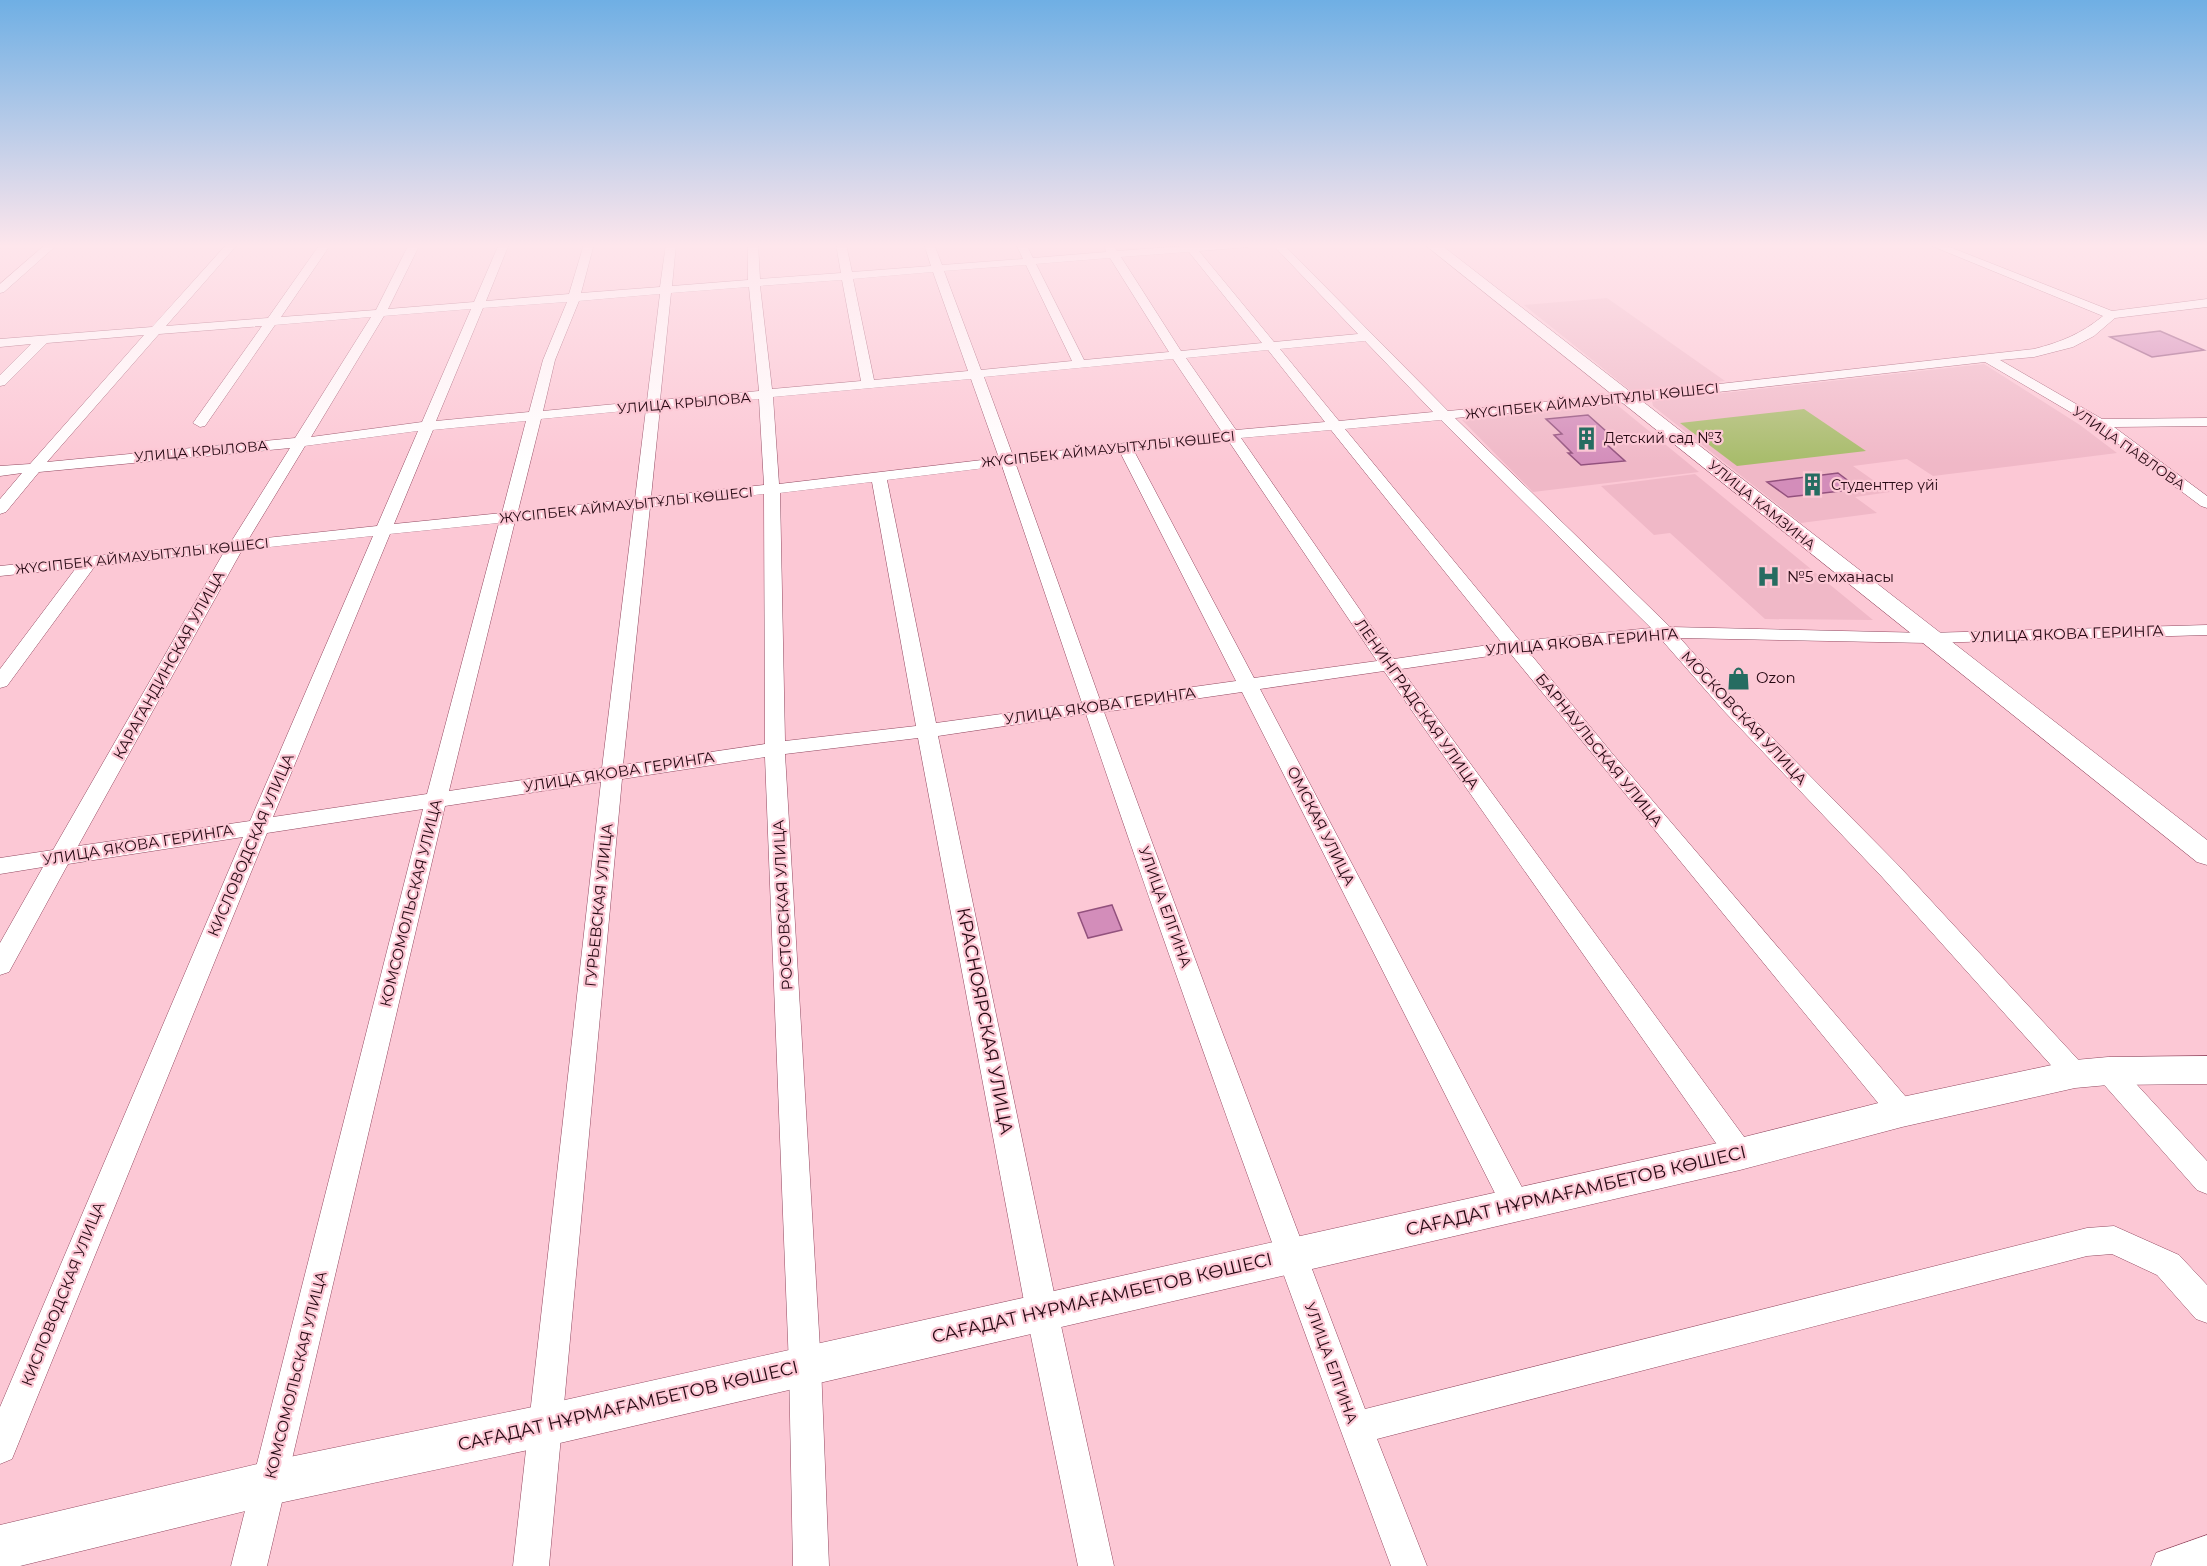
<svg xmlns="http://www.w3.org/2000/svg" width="2207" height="1566" font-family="Montserrat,sans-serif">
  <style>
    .built { fill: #f0b8c7 }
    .green { fill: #a7bc6a }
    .building { fill: #d38dba; stroke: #92517d; stroke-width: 1.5 }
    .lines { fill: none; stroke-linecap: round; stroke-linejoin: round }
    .minor-casing { stroke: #934961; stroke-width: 1 }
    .major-casing { stroke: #934961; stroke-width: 1 }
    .minor { fill: #fff; fill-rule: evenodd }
    .major { fill: #fff; fill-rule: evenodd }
    .labels { text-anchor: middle; stroke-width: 4.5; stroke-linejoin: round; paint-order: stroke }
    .far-street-label { font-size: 14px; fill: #250812; stroke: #fcc8d5 }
    .far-poi-label { font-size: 14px; fill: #250812; stroke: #fcc8d5; text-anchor: start }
    .poi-label { font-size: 15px; fill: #250812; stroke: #fcc8d5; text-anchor: start }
    .street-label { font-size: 15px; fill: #250812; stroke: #fcc8d5 }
    .near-street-label { font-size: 18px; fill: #250812; stroke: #fcc8d5 }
  </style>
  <rect width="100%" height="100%" fill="#fcc8d5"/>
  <g class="built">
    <path d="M1607 298 1725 381 1631 391 1524 305Z"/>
    <path d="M1984 364 2080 425 2117 453 1933 476 1907 459 1853 466 1890 492 1855 497 1877 513 1801 523 1653 406 1652 401Z"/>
    <path d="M1616 404 1699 472 1533 492 1462 420Z"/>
    <path d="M1695 474 1873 620 1765 619 1670 533 1654 535 1601 486Z"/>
  </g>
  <path class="green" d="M1804 409 1866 451 1737 466 1680 423Z"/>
  <g class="building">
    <path d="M2160 331 2204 350 2152 357 2110 337Z"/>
    <path d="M1588 415 1617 441 1604 442 1625 461 1581 465 1568 453H1572L1554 435 1562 434 1546 419Z"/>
    <path d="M1838 473 1859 489 1788 497 1767 482Z"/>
    <path d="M1112 905 1122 930 1088 938 1078 913Z"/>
  </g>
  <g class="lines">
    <defs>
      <g id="minor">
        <path d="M46 244H58L4 292 0 293V284Z"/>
        <path d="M227 244H238L166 326 268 318 320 244H331L281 317 376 310 409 244H420L388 309 474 302 499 244H509L486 301 569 294 584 244H594L581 293 660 287 666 244H676L672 286 748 280V244H758L760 279 841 273 836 244H846L852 272 931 266 924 244H934L942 265 1023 259 1016 244H1026L1033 258 1106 252 1104 244H1112L1117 251 1184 246 1183 244H1253L1248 247 1199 251 1274 342 1358 334 1272 244H1283L1448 411 1629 394 2034 349C2061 342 2081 334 2103 316L1927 244H1942L2112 311 2207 299V307L2115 318 2094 336 2073 347 2034 357 2000 360 2102 419 2207 418V426L2114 427 2207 496V508L2201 506 2094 426 1985 362 1629 402 1455 418 1670 627 1928 633 2207 625V635L1928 643 1680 638 1737 702 1898 865 2084 1066 2088 1074 2084 1082 2075 1085 2066 1082 1882 877 1723 710 1660 638 1528 651 1611 752 1912 1104 1916 1112 1912 1120 1902 1124 1892 1120 1510 653 1401 669 1750 1145 1754 1154 1750 1163 1740 1167 1730 1163 1384 671 1260 689 1526 1195 1531 1205 1526 1215 1516 1218 1506 1215 1242 692 1104 712 1215 1013 1365 1409 2087 1228 2114 1226 2179 1255 2207 1285V1323L2196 1319 2157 1275 2112 1254 2087 1256 1377 1439 1427 1566H1391C1286 1284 1183 1000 1086 714L938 736 1058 1312 1114 1566H1078L1026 1312 918 738 785 754 821 1366 829 1566H793L789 1366 765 757 622 779 549 1566H513L601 782 445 806 267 1566H231L423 809 267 833 12 1459 0 1464V1407L243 837 68 864 9 972 0 975V943L43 867 0 874V858L53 850 224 552 95 566 7 686 0 688V669L76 568 0 576V566L231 542 290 448 39 472 6 512 0 514V499L22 473 0 476V466L30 464 144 335 47 343 5 385 0 386V375L31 344 0 347V339L152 327ZM1189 252 1262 343 1181 351 1121 257ZM1110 258 1169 352 1084 360 1036 264ZM1026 265 1072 361 981 370 944 271ZM933 272 968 371 874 380 853 279ZM842 280 861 381 772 389 760 286ZM749 287 759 391 660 400 671 293ZM660 294 647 401 543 411 555 360 579 301ZM567 302 543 360 529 412 436 421 483 308ZM471 309 422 422 311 437 384 316ZM371 317 295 438 47 462 159 334 262 326 193 423 200 427 205 426 275 325ZM1365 341 1433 412 1339 421 1280 349ZM1268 350 1325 422 1236 430 1186 358ZM1173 359 1222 432 1013 456 984 377ZM971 379 999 458 779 484 773 397ZM759 399 764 485 651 497 660 408ZM646 409 635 499 518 511 541 419ZM1441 420 1651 628 1520 641 1345 429ZM526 421 502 513 394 524 433 430ZM1331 430 1502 643 1394 659 1241 438ZM418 431 377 526 248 540 305 446ZM1228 440 1377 661 1254 678 1134 451ZM1120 452 1236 681 1100 700 1016 465ZM1002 466 1082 703 936 723 887 480ZM872 482 916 726 785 741 780 493ZM764 494 765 744 623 765 650 507ZM634 508 602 768 449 791 515 521ZM499 523 427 794 273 817 390 534ZM373 536 250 821 78 846 242 550Z"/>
        <path d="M2108 1060 2117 1063 2207 1161V1194L2197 1190 2099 1079 2095 1071 2099 1063Z"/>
        <path d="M2207 1535V1566H2151L2156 1553Z"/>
      </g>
      <g id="major">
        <path d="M1424 244H1440L2207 840V865L2197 862Z"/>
        <path d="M2207 1056V1084L2108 1085 2075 1088 1902 1127 1740 1170 547 1446 270 1505 20 1566H0V1525L270 1461 547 1404 1740 1138 1902 1097 2075 1060 2108 1057Z"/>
      </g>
    </defs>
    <use href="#minor" class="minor-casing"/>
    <use href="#major" class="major-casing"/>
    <use href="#minor" class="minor"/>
    <use href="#major" class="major"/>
  </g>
  <linearGradient id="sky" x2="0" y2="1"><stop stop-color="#6fafe4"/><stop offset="0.53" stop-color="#fee6ec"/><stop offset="1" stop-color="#fee6ec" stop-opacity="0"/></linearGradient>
  <rect width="2207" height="464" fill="url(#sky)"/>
  <defs>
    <symbol id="building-bare" viewBox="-9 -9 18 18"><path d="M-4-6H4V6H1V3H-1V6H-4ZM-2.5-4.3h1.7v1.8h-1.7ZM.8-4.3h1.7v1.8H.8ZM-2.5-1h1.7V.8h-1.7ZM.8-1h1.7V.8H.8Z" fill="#266c61" stroke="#fcc8d5" stroke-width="2.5" paint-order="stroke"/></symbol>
    <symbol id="hospital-bare" viewBox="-9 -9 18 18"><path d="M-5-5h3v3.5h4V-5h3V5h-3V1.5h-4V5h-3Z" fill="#266c61" stroke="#fcc8d5" stroke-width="2.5" paint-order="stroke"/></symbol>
    <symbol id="shop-bare" viewBox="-9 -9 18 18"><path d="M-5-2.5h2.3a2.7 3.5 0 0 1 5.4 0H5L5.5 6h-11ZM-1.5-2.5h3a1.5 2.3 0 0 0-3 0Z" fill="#266c61" stroke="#fcc8d5" stroke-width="2.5" paint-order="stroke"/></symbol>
  </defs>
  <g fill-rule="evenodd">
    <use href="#building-bare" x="1570" y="422" width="33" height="33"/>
    <use href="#building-bare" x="1796" y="468" width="33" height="33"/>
    <use href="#hospital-bare" x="1752" y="560" width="33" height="33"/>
    <use href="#shop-bare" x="1722" y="662" width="33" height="33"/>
  </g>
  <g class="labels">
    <g class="far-street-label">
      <text transform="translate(1592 401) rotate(-6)" y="5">ЖҮСІПБЕК АЙМАУЫТҰЛЫ КӨШЕСІ</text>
      <text transform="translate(684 403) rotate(-5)" y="5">УЛИЦА КРЫЛОВА</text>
      <text transform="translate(2129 448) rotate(35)" y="5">УЛИЦА ПАВЛОВА</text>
      <text transform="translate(1108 449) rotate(-6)" y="5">ЖҮСІПБЕК АЙМАУЫТҰЛЫ КӨШЕСІ</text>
      <text transform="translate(201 451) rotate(-5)" y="5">УЛИЦА КРЫЛОВА</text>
      <text transform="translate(626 505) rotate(-6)" y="5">ЖҮСІПБЕК АЙМАУЫТҰЛЫ КӨШЕСІ</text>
      <text transform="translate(1762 505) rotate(39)" y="5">УЛИЦА КАМЗИНА</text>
      <text transform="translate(142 556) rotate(-6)" y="5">ЖҮСІПБЕК АЙМАУЫТҰЛЫ КӨШЕСІ</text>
    </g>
    <g class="far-poi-label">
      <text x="1604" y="443">Детский сад №3</text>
      <text x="1831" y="490">Студенттер үйі</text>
    </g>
    <g class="poi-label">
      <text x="1787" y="582">№5 емханасы</text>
      <text x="1756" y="683">Ozon</text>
    </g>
    <g class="street-label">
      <text transform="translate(2067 634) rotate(-2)" y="5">УЛИЦА ЯКОВА ГЕРИНГА</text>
      <text transform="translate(1582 642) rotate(-5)" y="5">УЛИЦА ЯКОВА ГЕРИНГА</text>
      <text transform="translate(169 665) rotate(-61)" y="5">КАРАГАНДИНСКАЯ УЛИЦА</text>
      <text transform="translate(1417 704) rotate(55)" y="5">ЛЕНИНГРАДСКАЯ УЛИЦА</text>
      <text transform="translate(1100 706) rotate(-8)" y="5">УЛИЦА ЯКОВА ГЕРИНГА</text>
      <text transform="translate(1744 718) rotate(47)" y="5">МОСКОВСКАЯ УЛИЦА</text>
      <text transform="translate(1599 750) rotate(51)" y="5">БАРНАУЛЬСКАЯ УЛИЦА</text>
      <text transform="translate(619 772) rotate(-9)" y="5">УЛИЦА ЯКОВА ГЕРИНГА</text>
      <text transform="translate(1321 826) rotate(63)" y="5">ОМСКАЯ УЛИЦА</text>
      <text transform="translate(138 845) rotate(-9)" y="5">УЛИЦА ЯКОВА ГЕРИНГА</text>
      <text transform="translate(251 845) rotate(-67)" y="5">КИСЛОВОДСКАЯ УЛИЦА</text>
      <text transform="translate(411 903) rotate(-76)" y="5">КОМСОМОЛЬСКАЯ УЛИЦА</text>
      <text transform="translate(599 905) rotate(-84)" y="5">ГУРЬЕВСКАЯ УЛИЦА</text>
      <text transform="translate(783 905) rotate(-93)" y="5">РОСТОВСКАЯ УЛИЦА</text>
      <text transform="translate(1165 907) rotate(70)" y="5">УЛИЦА ЕЛГИНА</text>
      <text transform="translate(63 1294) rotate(-68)" y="5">КИСЛОВОДСКАЯ УЛИЦА</text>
      <text transform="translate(1331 1363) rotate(70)" y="5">УЛИЦА ЕЛГИНА</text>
      <text transform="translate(296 1375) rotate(-76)" y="5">КОМСОМОЛЬСКАЯ УЛИЦА</text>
    </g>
    <g class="near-street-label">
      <text transform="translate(985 1021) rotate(79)" y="6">КРАСНОЯРСКАЯ УЛИЦА</text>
      <text transform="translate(1576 1191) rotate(-13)" y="6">САҒАДАТ НҰРМАҒАМБЕТОВ КӨШЕСІ</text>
      <text transform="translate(1102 1298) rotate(-13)" y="6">САҒАДАТ НҰРМАҒАМБЕТОВ КӨШЕСІ</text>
      <text transform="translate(628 1406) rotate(-13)" y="6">САҒАДАТ НҰРМАҒАМБЕТОВ КӨШЕСІ</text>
    </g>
  </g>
</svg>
